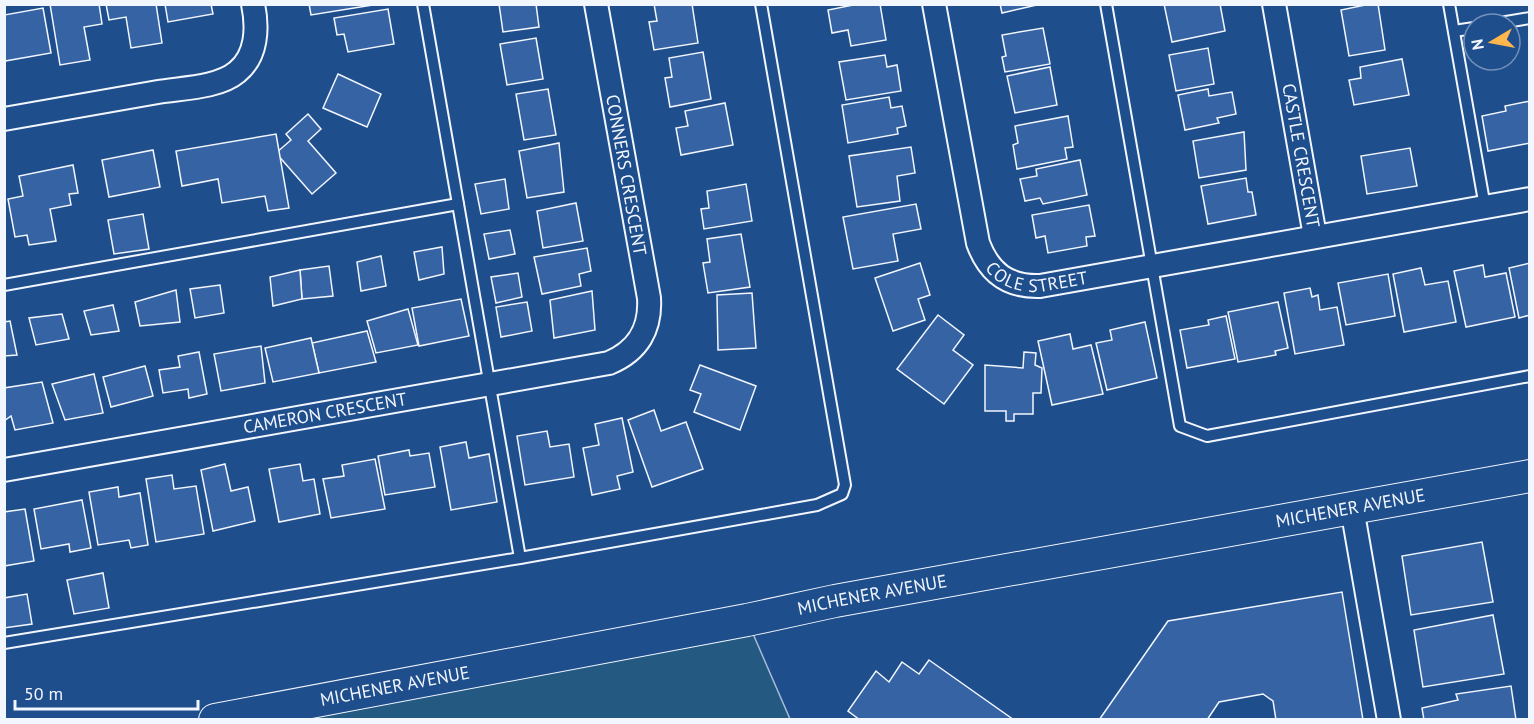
<svg xmlns="http://www.w3.org/2000/svg" width="1534" height="724" font-family="'PT Sans',sans-serif">
  <style>
    .green { fill: #245a82; stroke: #a8bbd7; stroke-width: 1.5 }
    .building { fill: #3563a3; stroke: #f2f6ff; stroke-width: 1.5 }
    .lines { fill: none; stroke-linecap: round; stroke-linejoin: round }
    .lane-casing { stroke: #f2f6ff; stroke-width: 14 }
    .street-casing { stroke: #f2f6ff; stroke-width: 26 }
    .secondary-casing { stroke: #f2f6ff; stroke-width: 34 }
    .lane { stroke: #1f4e8c; stroke-width: 10 }
    .street { stroke: #1f4e8c; stroke-width: 22 }
    .secondary { stroke: #1f4e8c; stroke-width: 32 }
    .labels { text-anchor: middle; stroke-width: 4.5; stroke-linejoin: round; paint-order: stroke }
    .street-label { font-size: 18px; fill: #f2f6ff; stroke: #1f4e8c }
  </style>
  <rect width="100%" height="100%" fill="#1f4e8c"/>
  <path class="green" d="M747 620 790 719 210 720Z"/>
  <g class="building">
    <path d="M50 4H99L102 24 84 27 90 60 60 65Z"/>
    <path d="M106 4H156L162 43 131 48 126 17 109 20Z"/>
    <path d="M165 4H211L213 14 168 22Z"/>
    <path d="M309 4H379L311 15Z"/>
    <path d="M499 4H536L539 27 503 32Z"/>
    <path d="M654 4H692L698 43 654 50 649 22 657 21Z"/>
    <path d="M858 4H880L886 40 851 46 848 30 832 33 828 10Z"/>
    <path d="M1000 4H1041L1002 13Z"/>
    <path d="M1164 4H1220L1225 31 1172 42Z"/>
    <path d="M1370 4H1378L1385 50 1349 56 1341 10Z"/>
    <path d="M43 8 51 53 5 61 4 15Z"/>
    <path d="M388 9 394 44 348 52 344 34 337 35 334 18Z"/>
    <path d="M1043 28 1050 64 1005 72 1002 57 1006 56 1002 35Z"/>
    <path d="M536 38 543 79 507 85 500 44Z"/>
    <path d="M1208 48 1214 84 1176 91 1169 55Z"/>
    <path d="M703 52 711 99 670 107 665 78 672 77 669 58Z"/>
    <path d="M885 55 887 67 897 65 901 91 846 100 839 62Z"/>
    <path d="M1402 59 1409 95 1354 105 1349 80 1361 78 1360 67Z"/>
    <path d="M1050 67 1057 105 1015 113 1007 76Z"/>
    <path d="M338 74 381 94 367 127 323 108Z"/>
    <path d="M548 89 556 135 524 140 516 94Z"/>
    <path d="M1208 89 1209 96 1232 92 1236 114 1217 118 1219 123 1185 130 1178 95Z"/>
    <path d="M889 97 891 108 902 106 906 126 897 128 898 134 848 143 842 105Z"/>
    <path d="M1530 101V143L1488 151 1482 116 1506 111 1505 106Z"/>
    <path d="M725 103 733 145 681 155 676 128 688 126 685 111Z"/>
    <path d="M308 114 321 129 308 141 336 173 312 194 276 153 291 140 286 134Z"/>
    <path d="M1068 116 1073 147 1065 148 1067 159 1017 169 1013 145 1018 143 1015 126Z"/>
    <path d="M1244 132 1246 170 1199 178 1193 141Z"/>
    <path d="M276 134 289 208 268 211 265 196 222 203 218 179 182 186 176 151Z"/>
    <path d="M559 143 564 192 527 198 519 151Z"/>
    <path d="M911 147 915 173 897 176 900 201 857 207 849 156Z"/>
    <path d="M1410 148 1417 186 1367 194 1361 156Z"/>
    <path d="M153 150 160 187 109 197 102 160Z"/>
    <path d="M1080 160 1087 195 1043 204 1040 198 1025 201 1020 179 1037 176 1036 169Z"/>
    <path d="M73 165 78 193 69 194 71 205 50 209 56 241 29 245 27 235 15 237 8 199 23 196 19 176Z"/>
    <path d="M1246 178 1248 192H1252L1256 215 1208 224 1201 186Z"/>
    <path d="M505 179 509 209 481 214 475 184Z"/>
    <path d="M746 184 752 221 704 229 701 209 709 208 707 191Z"/>
    <path d="M576 203 583 241 543 248 537 211Z"/>
    <path d="M916 204 921 229 893 234 898 261 853 269 843 217Z"/>
    <path d="M1089 205 1095 236 1086 237 1087 246 1048 253 1045 236 1036 238 1032 215Z"/>
    <path d="M143 214 149 249 114 254 108 220Z"/>
    <path d="M510 230 515 254 489 259 484 234Z"/>
    <path d="M741 234 750 287 708 293 703 263 710 262 707 239Z"/>
    <path d="M442 247 444 274 419 280 414 252Z"/>
    <path d="M587 248 591 271 579 274 581 286 542 294 534 257Z"/>
    <path d="M381 256 386 286 361 291 357 262Z"/>
    <path d="M920 263 930 295 918 299 925 320 893 331 875 278Z"/>
    <path d="M1530 263V315L1519 318 1509 268Z"/>
    <path d="M1483 265 1485 277 1506 273 1515 317 1466 327 1454 271Z"/>
    <path d="M329 266 333 296 302 299 300 270Z"/>
    <path d="M1421 268 1425 285 1448 281 1456 322 1404 332 1393 274Z"/>
    <path d="M300 270 302 299 273 306 270 277Z"/>
    <path d="M518 273 522 297 496 303 491 277Z"/>
    <path d="M1388 274 1395 316 1346 325 1338 283Z"/>
    <path d="M220 285 224 313 195 318 190 289Z"/>
    <path d="M1310 288 1312 297 1318 295 1320 310 1337 307 1344 345 1295 354 1284 293Z"/>
    <path d="M176 290 180 322 140 326 135 302Z"/>
    <path d="M592 291 595 330 554 338 550 300Z"/>
    <path d="M752 293 756 348 718 350 717 295Z"/>
    <path d="M461 299 469 336 419 346 412 308Z"/>
    <path d="M527 302 532 331 501 337 496 307Z"/>
    <path d="M1278 302 1288 348 1275 351 1276 355 1238 362 1228 312Z"/>
    <path d="M113 305 119 331 91 335 84 311Z"/>
    <path d="M408 309 418 345 376 353 367 321Z"/>
    <path d="M62 314 69 339 36 345 29 318Z"/>
    <path d="M938 315 964 335 953 350 973 365 944 404 897 369Z"/>
    <path d="M1226 316 1235 359 1187 368 1180 330 1209 325 1208 320Z"/>
    <path d="M10 321 17 355 4 356V322Z"/>
    <path d="M1145 322 1157 378 1107 390 1096 343 1112 340 1110 330Z"/>
    <path d="M367 331 376 362 319 373 312 343Z"/>
    <path d="M1070 334 1073 349 1091 345 1103 394 1052 405 1038 341Z"/>
    <path d="M311 338 319 373 273 382 265 348Z"/>
    <path d="M261 346 265 383 221 391 214 354Z"/>
    <path d="M199 352 207 394 189 398 188 389 163 393 159 370 180 367 178 356Z"/>
    <path d="M1024 352 1036 353 1035 365 1042 368 1041 393H1033V414H1014V421H1006V411H985V365L1023 368Z"/>
    <path d="M700 365 756 386 740 430 694 412 701 394 690 390Z"/>
    <path d="M145 366 153 396 111 407 103 377Z"/>
    <path d="M94 374 103 413 65 420 52 384Z"/>
    <path d="M42 382 53 423 15 430 11 416 4 421V388Z"/>
    <path d="M654 410 661 431 686 422 703 469 652 487 628 420Z"/>
    <path d="M622 418 633 472 617 476 620 489 592 495 583 448 599 445 595 424Z"/>
    <path d="M547 431 550 447 569 444 574 477 525 485 517 436Z"/>
    <path d="M466 442 469 458 489 454 497 502 451 510 440 447Z"/>
    <path d="M409 450 410 456 429 453 435 487 385 495 378 456Z"/>
    <path d="M375 459 385 509 331 518 323 479 344 476 342 465Z"/>
    <path d="M225 464 231 491 248 487 255 521 213 531 201 470Z"/>
    <path d="M300 464 303 481 314 479 320 514 279 522 269 469Z"/>
    <path d="M172 475 174 489 196 486 204 534 156 542 146 479Z"/>
    <path d="M118 487 119 497 140 493 148 545 131 548 129 540 98 545 89 492Z"/>
    <path d="M82 500 91 548 70 552 69 544 41 549 34 509Z"/>
    <path d="M25 509 34 561 4 566V512Z"/>
    <path d="M1482 542 1493 602 1411 615 1402 556Z"/>
    <path d="M103 573 109 608 74 614 67 580Z"/>
    <path d="M1342 592 1363 720H1276L1273 701 1263 694 1219 702 1207 720H1099L1168 621Z"/>
    <path d="M27 594 32 624 4 628V598Z"/>
    <path d="M1493 615 1504 674 1423 687 1414 630Z"/>
    <path d="M929 660 1014 720H860L848 711 876 671 889 682 902 662 919 674Z"/>
    <path d="M1511 686 1516 720H1424L1422 708 1458 700 1456 694Z"/>
  </g>
  <g class="lines">
    <defs>
      <g id="lane">
        <path d="M423 4 520 558"/>
        <path d="M1106 4 1180 426 1207 436 1530 376"/>
        <path d="M1449 4 1485 207"/>
        <path d="M1494 24 1530 18"/>
        <path d="M1454 31 1474 28"/>
        <path d="M4 285 458 204"/>
        <path d="M4 643 520 558 817 505 842 494 845 485 761 4"/>
      </g>
      <g id="street">
        <path id="s1" d="M934 4 978 243C989 273 1008 287 1040 286L1530 199"/>
        <path id="s2" d="M1274 4 1315 236"/>
        <path d="M4 119C56 110 107 101 158 92 181 88 218 88 237 72 257 56 258 28 253 4"/>
        <path id="s3" d="M4 470 609 363C638 351 651 329 649 298L596 4"/>
        <path d="M1352 508 1389 720"/>
      </g>
      <g id="secondary">
        <path id="s4" d="M215 720 747 620 835 601 1530 476"/>
      </g>
    </defs>
    <use href="#lane" class="lane-casing"/>
    <use href="#street" class="street-casing"/>
    <use href="#secondary" class="secondary-casing"/>
    <use href="#lane" class="lane"/>
    <use href="#street" class="street"/>
    <use href="#secondary" class="secondary"/>
  </g>
  <g class="labels">
    <g class="street-label">
      <text dy="6" stroke="none"><textPath href="#s2" startOffset="154">CASTLE CRESCENT</textPath></text>
      <text transform="translate(626 175) rotate(80)" y="6">CONNERS CRESCENT</text>
      <text dy="6" stroke="none"><textPath href="#s1" startOffset="320">COLE STREET</textPath></text>
      <text dy="6" stroke="none"><textPath href="#s3" startOffset="326">CAMERON CRESCENT</textPath></text>
      <text dy="6" stroke="none"><textPath href="#s4" startOffset="1155">MICHENER AVENUE</textPath></text>
      <text dy="6" stroke="none"><textPath href="#s4" startOffset="669">MICHENER AVENUE</textPath></text>
      <text dy="6" stroke="none"><textPath href="#s4" startOffset="183">MICHENER AVENUE</textPath></text>
    </g>
  </g>
  <rect width="1534" height="724" fill="none" stroke="#f2f6ff" stroke-width="12"/>
  <g transform="translate(1492 42) rotate(260)"><circle r="28" fill="#1f4e8c" stroke="#7391ba" stroke-width="1.5"/>
  <path d="M0-4.5L10 22L0 15L-10 22Z" fill="#ffb74d"/>
  <text y="-9" font-size="16" font-weight="bold" text-anchor="middle" fill="#f2f6ff">N</text>
  </g>
  <path d="M15 700v9h183v-9" fill="none" stroke="#f2f6ff" stroke-width="3"/>
  <text x="24" y="700" font-size="18" fill="#f2f6ff" stroke="#1f4e8c" stroke-width="4.5" paint-order="stroke">50 m</text>
</svg>
